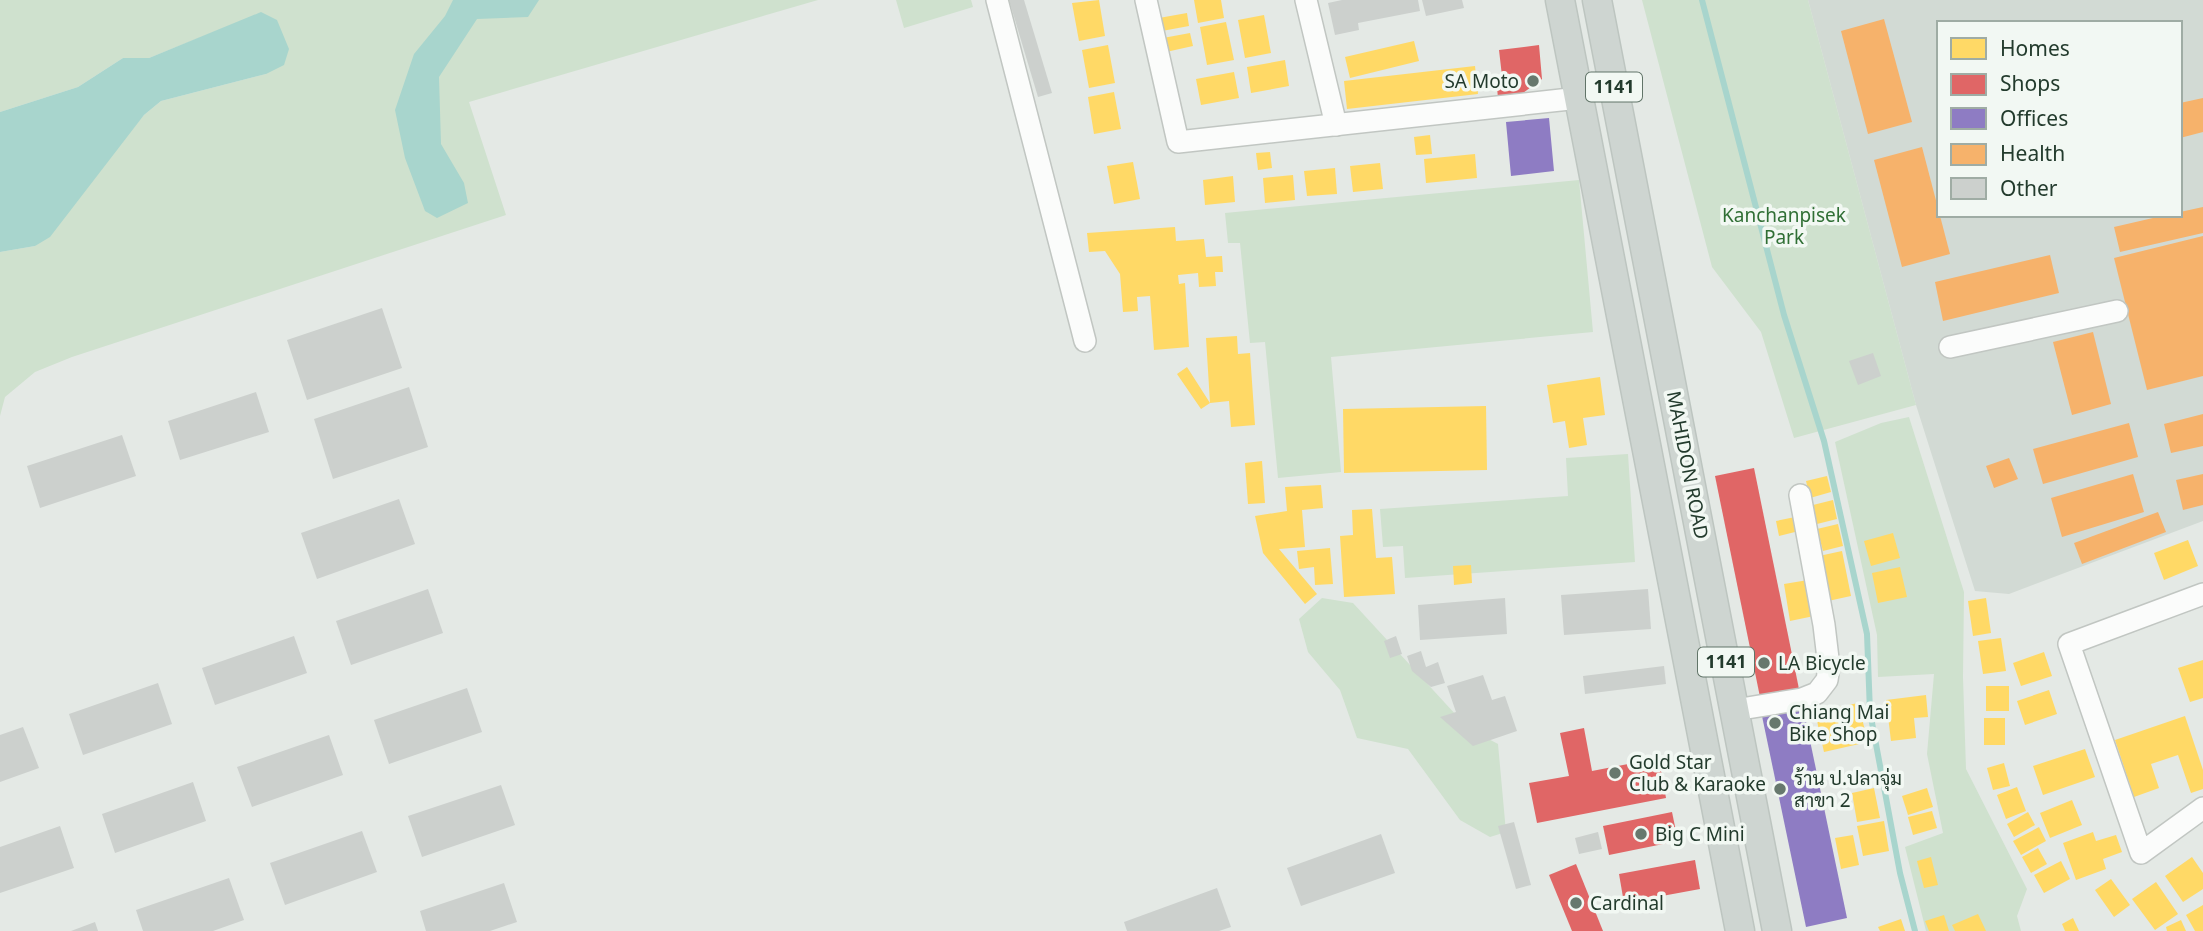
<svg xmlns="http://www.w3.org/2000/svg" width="2203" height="931" font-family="'Noto Sans',Sarabun,sans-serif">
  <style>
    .built { fill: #d2dad4; fill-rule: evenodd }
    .green { fill: #cfe1ce }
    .water { fill: #a8d5cd }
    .homes { fill: #ffd966 }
    .shops { fill: #e06666 }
    .offices { fill: #8e7cc3 }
    .health { fill: #f6b26b }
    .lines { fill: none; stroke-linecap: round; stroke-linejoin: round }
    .stream { stroke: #a8d5cd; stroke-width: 6 }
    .building { fill: #ccd0cd }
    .minor-casing { stroke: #c1c6c2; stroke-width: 24 }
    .major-casing { stroke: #bdc5c0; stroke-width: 31 }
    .minor { stroke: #fbfcfb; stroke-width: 21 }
    .major { stroke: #ced5d1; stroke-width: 28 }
    .poi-dot { fill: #67786d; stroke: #f2f8f3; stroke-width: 2.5 }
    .labels { text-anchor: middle; stroke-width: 7; stroke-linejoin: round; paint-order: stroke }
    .shield { fill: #f2f8f3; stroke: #617468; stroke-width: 2 }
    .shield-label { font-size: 18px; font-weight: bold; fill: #233b2d }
    .poi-label { font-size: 19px; fill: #233b2d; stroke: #f2f8f3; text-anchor: start }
    .park-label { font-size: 19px; fill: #306f35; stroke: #f2f8f3 }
    .street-label { font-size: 19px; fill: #233b2d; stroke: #f2f8f3 }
  </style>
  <rect width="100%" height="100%" fill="#e4e9e5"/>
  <path class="built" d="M1808 0H2203V521L2009 594 1975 591 1916 405ZM1939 23H2180V215H1939Z"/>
  <g class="green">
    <path d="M0 0H818L469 102 506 215 72 357 35 372 5 397 0 416V252L35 246 144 115 161 101 266 74 261 13 149 58H123L78 87 0 112Z"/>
    <path d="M896 0H971L973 7 904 28Z"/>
    <path d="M1642 0H1808L1916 405 1794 438 1761 332 1712 267Z"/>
    <path d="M1579 180 1593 332 1331 357 1341 472 1278 478 1265 342 1250 343 1240 243H1228L1225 213Z"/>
    <path d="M1909 417 1964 592 1963 677 1966 769 2027 889 2017 916 2021 931H1926L1905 847 1943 833 1927 754 1934 674 1878 677 1877 635 1835 442 1881 423Z"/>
    <path d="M1628 454 1635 562 1405 578 1403 546 1383 547 1380 509 1568 496 1566 458Z"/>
    <path d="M1322 598 1353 603 1468 728 1498 744 1506 832 1490 837 1460 820 1408 749 1357 738 1340 690 1308 652 1299 619Z"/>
  </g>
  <g class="water">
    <path d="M453 0H539L528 17 477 19 439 77 441 144 464 183 468 203 437 218 425 211 405 158 395 110 414 54 445 16Z"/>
    <path d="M261 12 277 20 289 49 284 65 266 74 161 101 144 115 50 237 35 246 0 252V112L78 87 123 58H149Z"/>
  </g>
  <g class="homes">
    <path d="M1099 0 1105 36 1079 41 1072 3Z"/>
    <path d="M1194 0H1221L1224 18 1198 23Z"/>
    <path d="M1187 13 1189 26 1162 31 1159 18Z"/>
    <path d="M1264 15 1271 53 1245 58 1238 20Z"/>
    <path d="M1226 22 1234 60 1207 65 1200 27Z"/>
    <path d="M1190 33 1193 46 1166 52 1163 38Z"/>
    <path d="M1414 41 1419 61 1350 78 1345 57Z"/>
    <path d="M1108 45 1115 83 1089 88 1082 50Z"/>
    <path d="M1285 60 1289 86 1251 93 1247 67Z"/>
    <path d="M1475 66 1478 94 1347 109 1344 81Z"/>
    <path d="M1234 72 1239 98 1201 105 1196 79Z"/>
    <path d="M1114 92 1121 129 1094 134 1088 97Z"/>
    <path d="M1430 135 1432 154 1416 155 1414 137Z"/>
    <path d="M1270 152 1272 168 1258 170 1256 153Z"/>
    <path d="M1475 154 1477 178 1426 183 1424 159Z"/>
    <path d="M1133 162 1140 199 1114 204 1107 166Z"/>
    <path d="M1380 163 1383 189 1353 192 1350 166Z"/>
    <path d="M1335 168 1337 194 1307 196 1304 171Z"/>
    <path d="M1293 175 1295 200 1265 203 1263 178Z"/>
    <path d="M1233 176 1235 202 1205 205 1203 180Z"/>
    <path d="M1175 227 1176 241 1204 239 1206 257 1222 256 1223 272H1215L1216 286 1199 287 1198 273 1178 275 1179 284 1185 283 1189 347 1154 350 1150 296 1137 297 1138 311 1123 312 1120 274 1105 251 1089 252 1087 233Z"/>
    <path d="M1237 336 1238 354 1250 353 1255 425 1231 427 1229 401 1210 403 1201 409 1177 374 1187 367 1210 403 1206 338Z"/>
    <path d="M1600 377 1605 415 1583 418 1587 445 1569 448 1565 421 1553 423 1547 385Z"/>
    <path d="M1486 406 1487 470 1344 473 1343 409Z"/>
    <path d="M1262 461 1265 503 1248 504 1245 463Z"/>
    <path d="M1827 476 1831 492 1810 498 1806 481Z"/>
    <path d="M1321 485 1323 508 1302 510 1305 547 1279 549 1317 594 1305 604 1263 553 1255 516 1287 511 1285 487Z"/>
    <path d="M1833 500 1837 519 1817 524 1813 505Z"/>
    <path d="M1372 509 1376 558 1392 557 1395 594 1344 597 1340 536 1353 535 1352 510Z"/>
    <path d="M1800 516 1803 530 1779 536 1776 521Z"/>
    <path d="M1838 524 1843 546 1823 551 1817 529Z"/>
    <path d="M1893 533 1900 558 1871 566 1864 541Z"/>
    <path d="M2188 540 2198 566 2164 580 2154 553Z"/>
    <path d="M1330 548 1333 584 1315 585 1314 567 1299 569 1297 551Z"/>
    <path d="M1842 551 1851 596 1828 601 1819 556Z"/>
    <path d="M1471 565 1472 583 1454 585 1453 566Z"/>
    <path d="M1900 567 1907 597 1878 603 1872 573Z"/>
    <path d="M1808 580 1814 616 1790 621 1784 584Z"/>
    <path d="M1986 598 1991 633 1973 636 1968 601Z"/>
    <path d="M2001 638 2006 671 1983 674 1978 641Z"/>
    <path d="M2044 652 2052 676 2021 686 2013 663Z"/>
    <path d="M2203 660V698L2190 702 2178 668Z"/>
    <rect x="1986" y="686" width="23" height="25"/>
    <path d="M2049 690 2057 714 2025 725 2017 701Z"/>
    <path d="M1926 695 1928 717 1914 718 1916 738 1891 741 1886 700Z"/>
    <path d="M1858 703 1868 742 1824 752 1815 712Z"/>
    <path d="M2185 716 2203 770V789L2191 793 2178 755 2151 764 2159 788 2134 797 2115 740Z"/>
    <rect x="1984" y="718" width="21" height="27"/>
    <path d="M2085 749 2095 777 2043 795 2033 766Z"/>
    <path d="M2004 763 2010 786 1993 790 1987 768Z"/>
    <path d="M2017 787 2026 811 2006 819 1997 795Z"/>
    <path d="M1874 788 1880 818 1857 822 1852 793Z"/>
    <path d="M1927 788 1933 807 1908 815 1902 796Z"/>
    <path d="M2072 800 2082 825 2050 838 2040 813Z"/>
    <path d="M1932 811 1937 828 1913 835 1908 817Z"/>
    <path d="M2028 812 2035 825 2014 837 2007 824Z"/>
    <path d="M1884 821 1889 851 1863 856 1857 826Z"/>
    <path d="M2039 827 2046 841 2021 855 2013 841Z"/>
    <path d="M2093 832 2096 841 2116 835 2122 852 2103 859 2106 869 2076 880 2063 843Z"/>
    <path d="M1853 835 1859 865 1841 869 1835 838Z"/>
    <path d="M2038 848 2047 864 2031 873 2022 857Z"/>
    <path d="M1931 857 1938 885 1924 888 1917 861Z"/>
    <path d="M2192 857 2203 873V889L2183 902 2165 876Z"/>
    <path d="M2061 861 2070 879 2044 893 2034 875Z"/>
    <path d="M2111 879 2130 905 2114 917 2095 890Z"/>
    <path d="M2156 882 2178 914 2155 930 2132 899Z"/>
    <path d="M2203 905V931H2195L2186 915Z"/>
    <path d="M1978 914 1986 931H1955L1952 925Z"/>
    <path d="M1944 915 1949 931H1929L1925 921Z"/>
    <path d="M2073 918 2079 931H2065L2062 924Z"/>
    <path d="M1901 919 1905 931H1880L1878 927Z"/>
    <path d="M2181 920 2186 931H2167L2166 927Z"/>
  </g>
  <g class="shops">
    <path d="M1539 45 1542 79 1519 96 1498 98 1496 77 1502 76 1499 50Z"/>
    <path d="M1754 468 1799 689 1760 697 1715 476Z"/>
    <path d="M1584 728 1592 771 1659 758 1666 798 1537 823 1529 783 1569 776 1560 733Z"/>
    <path d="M1672 812 1678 841 1609 855 1603 826Z"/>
    <path d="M1695 860 1700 889 1624 903 1619 874Z"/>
    <path d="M1576 864 1603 931H1572L1549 875Z"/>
  </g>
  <g class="offices">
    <path d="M1549 118 1554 171 1511 176 1506 122Z"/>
    <path d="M1803 707 1847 918 1806 927 1762 716Z"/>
  </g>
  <g class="health">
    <path d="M1884 19 1912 122 1868 134 1841 31Z"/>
    <path d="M2203 98V132L2180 138V103Z"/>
    <path d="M1922 147 1950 254 1902 267 1874 160Z"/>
    <path d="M2203 207V233L2120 252 2114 227 2166 215H2180V212Z"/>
    <path d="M2203 236V376L2147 390 2114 258Z"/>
    <path d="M2050 255 2059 293 1943 321 1935 282Z"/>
    <path d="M2093 332 2111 404 2072 415 2053 342Z"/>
    <path d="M2203 414V446L2171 453 2164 424Z"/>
    <path d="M2129 423 2138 457 2043 484 2033 449Z"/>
    <path d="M2009 458 2018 479 1994 488 1986 466Z"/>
    <path d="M2133 474 2144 512 2062 537 2051 498Z"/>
    <path d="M2203 474V505L2183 510 2176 480Z"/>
    <path d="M2158 512 2166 532 2082 564 2074 543Z"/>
  </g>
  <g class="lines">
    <path class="stream" d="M1702 0 1784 315 1824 441 1867 634 1870 712 1900 873 1915 931"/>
  </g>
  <g class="building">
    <path d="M1009 0H1024L1052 93 1038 97Z"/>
    <path d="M1342 0H1418L1420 11 1358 23 1359 30 1335 35 1328 3Z"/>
    <path d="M1422 0H1462L1464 8 1426 16Z"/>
    <path d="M382 308 402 368 307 400 287 340Z"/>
    <path d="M1873 353 1881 376 1858 385 1849 361Z"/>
    <path d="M409 387 428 447 333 479 314 419Z"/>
    <path d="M256 392 269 432 180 460 168 421Z"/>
    <path d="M122 435 136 476 40 508 27 466Z"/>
    <path d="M399 499 415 544 317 579 301 533Z"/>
    <path d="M428 589 443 633 351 665 336 621Z"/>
    <path d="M1648 589 1651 629 1564 635 1561 595Z"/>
    <path d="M1505 598 1507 634 1420 640 1418 605Z"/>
    <path d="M294 636 307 673 215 705 202 668Z"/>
    <path d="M1396 636 1402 654 1390 658 1384 641Z"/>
    <path d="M1421 651 1426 667 1438 662 1445 683 1431 687 1412 671 1407 656Z"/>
    <path d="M1664 666 1666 684 1585 694 1583 676Z"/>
    <path d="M1483 675 1492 700 1505 696 1517 731 1473 746 1440 717 1456 712 1447 686Z"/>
    <path d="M158 683 172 724 83 755 69 714Z"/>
    <path d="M467 688 482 732 389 764 374 720Z"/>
    <path d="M23 727 39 768 0 782V735Z"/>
    <path d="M329 735 343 775 252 807 237 767Z"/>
    <path d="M193 782 206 821 115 853 102 814Z"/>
    <path d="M501 785 515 825 422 857 408 816Z"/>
    <path d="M1514 822 1531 885 1516 889 1498 826Z"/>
    <path d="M60 826 74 868 0 893V847Z"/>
    <path d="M362 831 377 872 285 905 270 863Z"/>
    <path d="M1598 832 1602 849 1579 854 1575 838Z"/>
    <path d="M1381 834 1395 873 1301 906 1287 868Z"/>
    <path d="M229 878 244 920 213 931H143L136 910Z"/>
    <path d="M504 883 517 922 490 931H426L420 911Z"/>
    <path d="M1217 888 1231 927 1219 931H1127L1124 922Z"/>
    <path d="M95 922 98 931H71Z"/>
  </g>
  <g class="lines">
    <defs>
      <g id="minor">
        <path d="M997 0 1085 341"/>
        <path d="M1146 0 1178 142 1579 98"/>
        <path d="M1306 0 1336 125"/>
        <path d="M1950 347 2117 311"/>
        <path d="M2203 594 2069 644 2141 853 2203 808"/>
        <path d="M1735 710 1802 699 1817 693 1827 680 1829 667 1824 625 1800 495"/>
      </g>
      <g id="major">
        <path d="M1560 0 1740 931"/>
        <path d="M1597 0 1777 931"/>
      </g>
    </defs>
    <use href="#minor" class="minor-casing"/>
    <use href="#major" class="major-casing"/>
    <use href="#minor" class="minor"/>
    <use href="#major" class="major"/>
  </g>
  <g class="poi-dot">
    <circle cx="1533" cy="81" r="7"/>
    <circle cx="1764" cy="663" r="7"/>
    <circle cx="1775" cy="723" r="7"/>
    <circle cx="1615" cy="773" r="7"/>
    <circle cx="1780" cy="789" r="7"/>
    <circle cx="1641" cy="834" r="7"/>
    <circle cx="1576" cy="903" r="7"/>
  </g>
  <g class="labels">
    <g class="shield">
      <rect x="1586" y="72.5" width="56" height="29" rx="5"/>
      <rect x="1698" y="647.5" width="56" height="29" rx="5"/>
    </g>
    <g class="shield-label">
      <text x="1614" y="93">1141</text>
      <text x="1726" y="668">1141</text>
    </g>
    <g class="poi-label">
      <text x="1519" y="88" text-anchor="end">SA Moto</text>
      <text x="1778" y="670">LA Bicycle</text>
      <text x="1789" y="719">Chiang Mai<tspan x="1789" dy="22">Bike Shop</tspan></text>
      <text x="1629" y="769">Gold Star<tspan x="1629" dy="22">Club &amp; Karaoke</tspan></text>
      <text x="1794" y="785">ร้าน ป.ปลาจุ่ม<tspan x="1794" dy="22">สาขา 2</tspan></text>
      <text x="1655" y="841">Big C Mini</text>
      <text x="1590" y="910">Cardinal</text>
    </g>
    <g class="park-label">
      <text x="1784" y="222">Kanchanpisek<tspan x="1784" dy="22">Park</tspan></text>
    </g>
    <g class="street-label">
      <text transform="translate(1688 465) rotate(79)" y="7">MAHIDON ROAD</text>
    </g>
  </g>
  <rect x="1937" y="21" width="245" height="196" fill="#f2f8f3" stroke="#9faca4" stroke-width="2"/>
  <rect x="1951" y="38" width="35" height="21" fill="#ffd966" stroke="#9faca4" stroke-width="2"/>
  <text x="2000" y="56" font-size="21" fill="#233b2d">Homes</text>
  <rect x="1951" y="74" width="35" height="21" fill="#e06666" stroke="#9faca4" stroke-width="2"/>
  <text x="2000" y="91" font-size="21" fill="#233b2d">Shops</text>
  <rect x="1951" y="108" width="35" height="21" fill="#8e7cc3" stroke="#9faca4" stroke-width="2"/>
  <text x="2000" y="126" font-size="21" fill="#233b2d">Offices</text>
  <rect x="1951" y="144" width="35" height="21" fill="#f6b26b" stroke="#9faca4" stroke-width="2"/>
  <text x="2000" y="161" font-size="21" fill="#233b2d">Health</text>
  <rect x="1951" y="178" width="35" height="21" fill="#ccd0cd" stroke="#9faca4" stroke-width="2"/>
  <text x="2000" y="196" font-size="21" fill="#233b2d">Other</text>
</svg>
